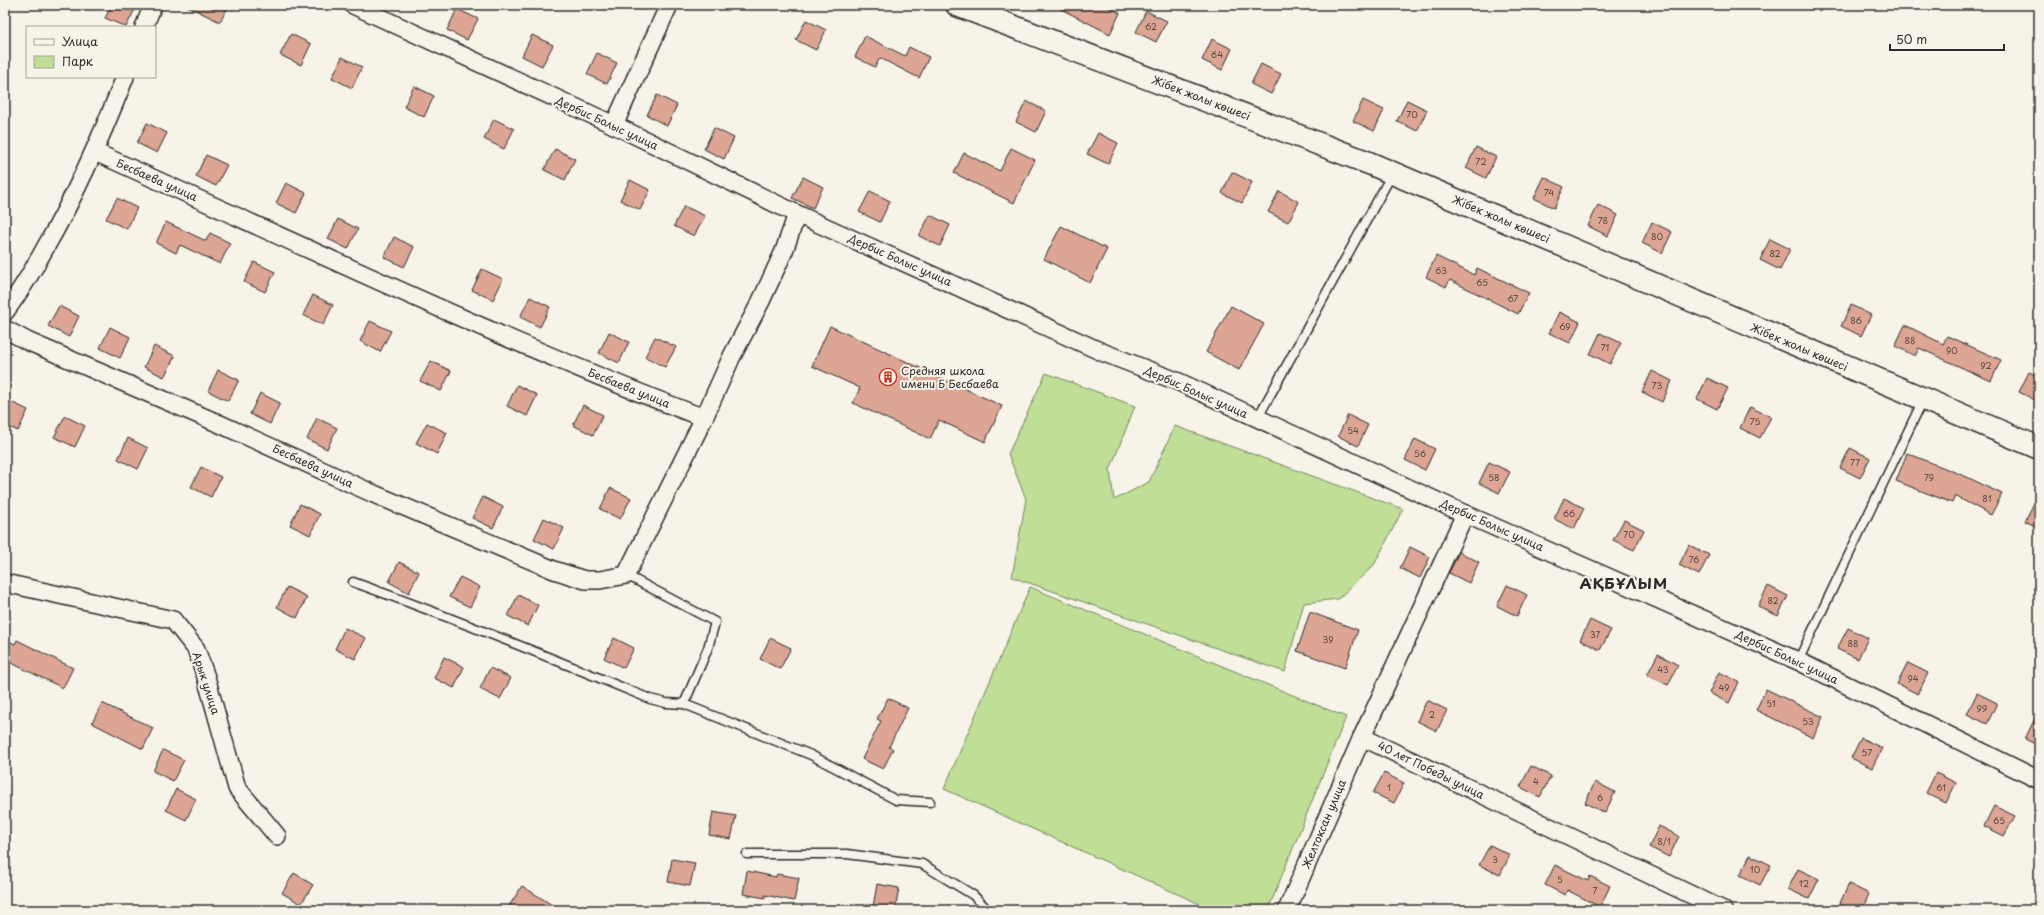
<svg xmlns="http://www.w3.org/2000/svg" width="2044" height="915" font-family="'Playpen Sans',sans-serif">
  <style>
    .green { fill: #bfde96; stroke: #758460 }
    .building { fill: #dca594; stroke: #2b2b2b }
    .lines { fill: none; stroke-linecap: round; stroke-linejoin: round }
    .lane-casing { stroke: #2b2b2b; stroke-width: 11 }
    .street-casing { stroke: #2b2b2b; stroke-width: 20 }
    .secondary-casing { stroke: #2b2b2b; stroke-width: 25 }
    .lane { stroke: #f7f3e8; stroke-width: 8 }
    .street { stroke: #f7f3e8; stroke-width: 17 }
    .secondary { stroke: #f7f3e8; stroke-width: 22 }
    .labels { text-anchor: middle; stroke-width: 4; stroke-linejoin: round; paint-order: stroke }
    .number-label { font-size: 9px; fill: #574a45 }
    .street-label { font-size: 11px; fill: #2b2b2b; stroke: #f7f3e8 }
    .poi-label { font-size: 11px; fill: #2b2b2b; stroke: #f7f3e8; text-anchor: start }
    .district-label { font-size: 15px; font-weight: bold; letter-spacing: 1px; fill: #2b2b2b; stroke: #f7f3e8 }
  </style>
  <rect width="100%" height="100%" fill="#f7f3e8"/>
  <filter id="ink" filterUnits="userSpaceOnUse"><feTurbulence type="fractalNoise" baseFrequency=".025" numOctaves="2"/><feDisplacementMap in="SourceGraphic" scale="8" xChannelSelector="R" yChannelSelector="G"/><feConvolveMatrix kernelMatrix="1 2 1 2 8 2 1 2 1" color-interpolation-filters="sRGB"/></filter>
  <g filter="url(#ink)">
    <g class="green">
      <path d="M1046 373 1135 406 1110 470 1114 500 1149 482 1175 426 1403 509 1374 565 1338 599 1304 603 1285 672 1012 577 1026 499 1008 454Z"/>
      <path d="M1030 587 1346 717 1268 910H1213L944 789Z"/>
    </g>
    <g class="building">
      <path d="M112 5H137L126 27 105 18Z"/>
      <path d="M185 5H229L220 22Z"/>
      <path d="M1053 5H1104L1120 13 1110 34Z"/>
      <path d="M457 9 478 19 467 40 447 30Z"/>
      <path d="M1146 11 1167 21 1156 42 1136 32Z"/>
      <path d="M806 20 826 30 816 50 796 40Z"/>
      <path d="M291 34 311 44 301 65 280 55Z"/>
      <path d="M532 35 553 45 542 66 522 56Z"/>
      <path d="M865 36 905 56 909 47 929 57 919 78 880 58 875 67 855 57Z"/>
      <path d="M1212 39 1232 49 1222 70 1202 60Z"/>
      <path d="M597 53 617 63 607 84 587 74Z"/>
      <path d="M342 57 362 67 352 88 332 78Z"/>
      <path d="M1261 64 1281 74 1271 94 1251 84Z"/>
      <path d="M414 86 434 96 424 117 404 107Z"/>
      <path d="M657 95 677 105 667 126 647 115Z"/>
      <path d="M1363 100 1384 110 1374 131 1353 121Z"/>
      <path d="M1407 100 1427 110 1417 131 1397 121Z"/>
      <path d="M1026 101 1046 111 1036 132 1016 122Z"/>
      <path d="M494 119 514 129 504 149 484 139Z"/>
      <path d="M147 123 167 133 157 153 137 143Z"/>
      <path d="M714 128 734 138 724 159 704 149Z"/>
      <path d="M1098 133 1118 143 1108 164 1087 154Z"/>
      <path d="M1476 147 1496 157 1486 178 1466 168Z"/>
      <path d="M1011 148 1035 160 1014 203 954 173 964 153 1000 171Z"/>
      <path d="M555 149 575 159 565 180 544 170Z"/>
      <path d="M206 155 227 165 216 186 196 176Z"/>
      <path d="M1232 172 1252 182 1242 203 1222 193Z"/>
      <path d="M803 177 823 187 813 208 792 198Z"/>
      <path d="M1544 177 1564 187 1554 208 1534 198Z"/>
      <path d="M630 180 650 190 640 210 620 200Z"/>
      <path d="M286 183 306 193 296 213 276 203Z"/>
      <path d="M870 191 890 201 880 222 859 212Z"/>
      <path d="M1279 191 1299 202 1288 222 1268 212Z"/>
      <path d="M117 198 137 208 127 229 106 219Z"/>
      <path d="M1598 205 1618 215 1608 236 1588 226Z"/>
      <path d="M684 206 705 216 694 236 674 226Z"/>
      <path d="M930 215 950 225 940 246 919 236Z"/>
      <path d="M338 219 358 229 348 249 328 239Z"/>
      <path d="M166 222 206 241 210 233 230 243 220 264 180 245 176 253 156 243Z"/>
      <path d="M1652 222 1672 232 1662 253 1642 243Z"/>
      <path d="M1061 226 1107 249 1090 283 1044 259Z"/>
      <path d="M394 237 414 247 404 267 384 257Z"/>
      <path d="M1770 239 1790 249 1780 270 1760 260Z"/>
      <path d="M1436 256 1474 275 1477 268 1529 293 1518 314 1450 280 1446 287 1426 277Z"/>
      <path d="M254 262 275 272 265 292 244 282Z"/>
      <path d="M482 269 503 279 493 300 472 290Z"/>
      <path d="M313 295 333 305 323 325 303 315Z"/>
      <path d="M530 297 550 307 540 327 520 317Z"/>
      <path d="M1851 305 1871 315 1861 336 1841 326Z"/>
      <path d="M59 306 79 316 69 337 48 326Z"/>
      <path d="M1231 306 1264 324 1239 370 1206 352Z"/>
      <path d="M1559 312 1580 322 1570 343 1549 333Z"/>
      <path d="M370 321 391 331 380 352 360 341Z"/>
      <path d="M1905 325 1943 344 1947 336 2001 360 1991 381 1919 348 1915 356 1895 346Z"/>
      <path d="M830 326 1002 406 985 442 939 420 930 439 853 403 860 388 812 366Z"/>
      <path d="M110 327 130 337 120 358 100 348Z"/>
      <path d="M609 332 629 342 619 363 599 353Z"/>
      <path d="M1600 333 1621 343 1610 364 1590 354Z"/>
      <path d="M655 337 676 347 665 367 645 357Z"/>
      <path d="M154 346 175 356 164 377 144 367Z"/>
      <path d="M431 361 451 371 441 391 420 381Z"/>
      <path d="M218 370 239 380 228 401 208 391Z"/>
      <path d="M1652 371 1672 381 1662 402 1642 392Z"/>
      <path d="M2029 372 2039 377V402L2019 392Z"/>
      <path d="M1707 378 1728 388 1717 409 1697 399Z"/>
      <path d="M517 385 537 395 527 416 507 406Z"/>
      <path d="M260 393 280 403 270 424 250 414Z"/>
      <path d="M5 399 28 410 18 431 5 425Z"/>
      <path d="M583 405 603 415 593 435 573 425Z"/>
      <path d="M1750 407 1771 417 1760 438 1740 428Z"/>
      <path d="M1348 415 1368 425 1358 446 1338 436Z"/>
      <path d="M65 416 85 426 75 447 54 437Z"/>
      <path d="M317 418 337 428 327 449 307 439Z"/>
      <path d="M427 423 447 433 437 454 416 443Z"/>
      <path d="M128 438 148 448 138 469 118 459Z"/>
      <path d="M1415 439 1435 449 1425 470 1405 460Z"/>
      <path d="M1850 448 1870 458 1860 478 1840 468Z"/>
      <path d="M1907 453 1967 477 2002 494 1991 515 1955 496 1952 503 1896 481Z"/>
      <path d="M1489 462 1510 472 1499 493 1479 483Z"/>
      <path d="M201 467 221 477 211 497 191 487Z"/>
      <path d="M610 488 631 498 620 519 600 509Z"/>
      <path d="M2039 493V528L2025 521Z"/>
      <path d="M483 497 503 507 493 528 472 518Z"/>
      <path d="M1564 498 1584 508 1574 529 1554 519Z"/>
      <path d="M300 504 320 514 310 535 290 525Z"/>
      <path d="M544 518 564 528 554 549 534 539Z"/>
      <path d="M1624 520 1644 530 1634 550 1613 540Z"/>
      <path d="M1689 545 1709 555 1699 575 1679 565Z"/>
      <path d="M1410 547 1430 557 1420 578 1400 568Z"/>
      <path d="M1459 552 1479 562 1469 583 1449 573Z"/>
      <path d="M399 562 419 572 409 593 389 582Z"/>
      <path d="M460 577 480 587 470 607 449 597Z"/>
      <path d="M1507 585 1527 595 1517 616 1497 606Z"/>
      <path d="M1768 586 1788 596 1778 616 1758 606Z"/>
      <path d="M287 587 307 597 297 618 277 607Z"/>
      <path d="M518 595 538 605 528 626 508 616Z"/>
      <path d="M1310 612 1358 630 1345 668 1297 651Z"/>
      <path d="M1590 620 1611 630 1600 650 1580 640Z"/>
      <path d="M345 628 366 638 355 659 335 649Z"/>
      <path d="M1848 628 1868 638 1858 659 1837 649Z"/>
      <path d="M614 638 634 648 624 668 604 658Z"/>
      <path d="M770 638 791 648 780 669 760 659Z"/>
      <path d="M5 639 15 644 17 640 73 668 63 688 5 660Z"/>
      <path d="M1658 654 1678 665 1668 685 1647 675Z"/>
      <path d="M444 657 464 667 454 688 434 678Z"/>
      <path d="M1908 663 1928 673 1918 694 1897 684Z"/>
      <path d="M490 668 511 678 500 699 480 689Z"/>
      <path d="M1719 672 1739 682 1729 703 1709 693Z"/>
      <path d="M1766 689 1823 717 1813 738 1756 710Z"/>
      <path d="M1977 693 1997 703 1987 724 1967 714Z"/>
      <path d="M888 698 908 708 889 747 893 749 883 769 862 759 881 721 877 719Z"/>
      <path d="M1427 700 1447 710 1437 731 1417 721Z"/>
      <path d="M102 703 153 728 143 749 92 723Z"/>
      <path d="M2039 710V746L2025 739Z"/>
      <path d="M1861 738 1882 748 1872 768 1851 758Z"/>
      <path d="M163 750 184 760 173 781 153 771Z"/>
      <path d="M1531 766 1551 776 1540 797 1520 787Z"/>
      <path d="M1384 773 1404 783 1394 803 1373 793Z"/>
      <path d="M1936 773 1956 783 1946 803 1926 793Z"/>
      <path d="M1595 782 1615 792 1605 813 1585 803Z"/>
      <path d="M176 789 196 799 186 820 166 810Z"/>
      <path d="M1994 806 2015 816 2004 836 1984 826Z"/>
      <path d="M713 812 736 816 731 839 709 835Z"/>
      <path d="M1659 826 1679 836 1669 857 1649 847Z"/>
      <path d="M1490 845 1510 855 1500 875 1479 865Z"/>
      <path d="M1750 855 1771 865 1760 885 1740 875Z"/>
      <path d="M672 859 695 863 690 886 668 882Z"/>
      <path d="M1555 865 1588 881 1590 876 1610 886 1600 907 1567 890 1565 895 1545 885Z"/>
      <path d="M1798 869 1819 879 1809 899 1788 889Z"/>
      <path d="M747 871 776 877 777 874 799 878 794 901 765 895V898L743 894Z"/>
      <path d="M294 873 313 885 301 904 282 893Z"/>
      <path d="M877 884 899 888 895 910 873 907Z"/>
      <path d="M1849 884 1869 894 1862 910H1850L1839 905Z"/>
      <path d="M522 886 560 910H516L509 906Z"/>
    </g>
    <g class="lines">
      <defs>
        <g id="lane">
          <path d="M1257 419 1392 174"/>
          <path d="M353 582C453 618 552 658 650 699L666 703 684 704 708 648 715 622 626 575"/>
          <path d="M1798 661 1923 400"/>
          <path d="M684 704 811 755 896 800 930 802"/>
          <path d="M747 854H847L922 864 973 895 988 910"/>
        </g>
        <g id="street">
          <path d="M353 5 614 125 797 214 1102 352 1179 382 1465 514 1798 661 2039 780"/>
          <path d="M144 27 153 5"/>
          <path d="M614 125 669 5"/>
          <path d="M95 152C297 243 497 339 704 418"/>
          <path d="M5 312C20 292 32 272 44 250 77 193 101 138 125 77"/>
          <path d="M5 329 27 341 220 424 374 494 554 570 585 580H600L626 575 704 418 732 356 761 301 784 251 797 214"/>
          <path d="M1465 514 1362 737 1723 910"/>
          <path d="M5 583 173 620 196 649 206 677 237 788 277 836"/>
          <path d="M1287 910 1362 737"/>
        </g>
        <path id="secondary" d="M957 5 1369 163 2039 448"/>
      </defs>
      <use href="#lane" class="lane-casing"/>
      <use href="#street" class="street-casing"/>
      <use href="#secondary" class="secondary-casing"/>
      <use href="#lane" class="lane"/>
      <use href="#street" class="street"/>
      <use href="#secondary" class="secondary"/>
    </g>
  </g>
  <defs>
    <symbol id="building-ring" viewBox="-11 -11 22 22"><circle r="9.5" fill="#f7f3e8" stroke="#c8321e" stroke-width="1.5"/><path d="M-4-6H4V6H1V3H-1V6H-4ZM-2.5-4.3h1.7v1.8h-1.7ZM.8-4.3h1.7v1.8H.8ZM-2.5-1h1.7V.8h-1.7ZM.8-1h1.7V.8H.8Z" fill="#c8321e"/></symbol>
  </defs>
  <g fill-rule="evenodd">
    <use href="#building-ring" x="878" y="367" width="20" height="20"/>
  </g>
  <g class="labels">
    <g class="number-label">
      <text x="1151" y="30">62</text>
      <text x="1217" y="58">64</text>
      <text x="1412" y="118">70</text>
      <text x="1481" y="165">72</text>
      <text x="1549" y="196">74</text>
      <text x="1603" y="224">78</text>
      <text x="1657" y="240">80</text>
      <text x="1775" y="257">82</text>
      <text x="1441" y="274">63</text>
      <text x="1482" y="286">65</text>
      <text x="1513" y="302">67</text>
      <text x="1856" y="324">86</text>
      <text x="1565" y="330">69</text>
      <text x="1910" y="344">88</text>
      <text x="1605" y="351">71</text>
      <text x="1952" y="354">90</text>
      <text x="1986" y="369">92</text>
      <text x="1657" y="389">73</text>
      <text x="1755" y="425">75</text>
      <text x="1353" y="434">54</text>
      <text x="1420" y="457">56</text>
      <text x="1855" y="466">77</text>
      <text x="1494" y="481">58</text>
      <text x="1929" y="481">79</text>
      <text x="1987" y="502">81</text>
      <text x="1569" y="517">66</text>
      <text x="1629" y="538">70</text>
      <text x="1694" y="563">76</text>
      <text x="1773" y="604">82</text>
      <text x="1595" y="638">37</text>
      <text x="1328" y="643">39</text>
      <text x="1853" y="647">88</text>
      <text x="1663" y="673">43</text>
      <text x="1913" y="682">94</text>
      <text x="1724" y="691">49</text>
      <text x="1771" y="707">51</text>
      <text x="1982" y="712">99</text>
      <text x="1432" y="718">2</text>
      <text x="1808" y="725">53</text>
      <text x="1867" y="756">57</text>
      <text x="1536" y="785">4</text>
      <text x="1389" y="791">1</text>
      <text x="1941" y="791">61</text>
      <text x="1600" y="801">6</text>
      <text x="1999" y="824">65</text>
      <text x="1664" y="845">8/1</text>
      <text x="1495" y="863">3</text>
      <text x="1755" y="873">10</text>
      <text x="1560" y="883">5</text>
      <text x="1804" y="887">12</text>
      <text x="1595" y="894">7</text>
    </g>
    <g class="street-label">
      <text transform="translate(1201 98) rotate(21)" y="4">Жібек жолы көшесі</text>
      <text transform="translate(607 123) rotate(25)" y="4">Дербис Болыс улица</text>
      <text transform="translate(157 180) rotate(24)" y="4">Бесбаева улица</text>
      <text transform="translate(1501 219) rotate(23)" y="4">Жібек жолы көшесі</text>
      <text transform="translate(900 260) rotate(24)" y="4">Дербис Болыс улица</text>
      <text transform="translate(1799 347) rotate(23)" y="4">Жібек жолы көшесі</text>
      <text transform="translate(629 388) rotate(22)" y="4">Бесбаева улица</text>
      <text transform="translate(1196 392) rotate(24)" y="4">Дербис Болыс улица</text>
      <text transform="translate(313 466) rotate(25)" y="4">Бесбаева улица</text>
      <text transform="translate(1492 525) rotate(24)" y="4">Дербис Болыс улица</text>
      <text transform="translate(1787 657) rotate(25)" y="4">Дербис Болыс улица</text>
      <text transform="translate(206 683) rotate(72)" y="4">Арык улица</text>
      <text transform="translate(1431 770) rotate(26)" y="4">40 лет Победы улица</text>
      <text transform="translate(1324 824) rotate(-67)" y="4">Желтоксан улица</text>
    </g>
    <g class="poi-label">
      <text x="901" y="375">Средняя школа<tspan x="901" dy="13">имени Б Бесбаева</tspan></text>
    </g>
    <g class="district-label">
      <text x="1624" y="589">АҚБҰЛЫМ</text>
    </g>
  </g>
  <rect width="2044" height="915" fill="none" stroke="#f7f3e8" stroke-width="20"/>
  <rect x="10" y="10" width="2024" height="895" fill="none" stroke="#2b2b2b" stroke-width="1.5" filter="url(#ink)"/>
  <rect x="26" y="26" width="130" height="52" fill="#f7f3e8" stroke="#a5a39c"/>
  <rect x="34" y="39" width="20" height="6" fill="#f7f3e8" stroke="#a5a39c"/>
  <text x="62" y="46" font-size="12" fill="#2b2b2b">Улица</text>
  <rect x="34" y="56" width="20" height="12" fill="#bfde96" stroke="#a5a39c"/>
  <text x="62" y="66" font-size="12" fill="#2b2b2b">Парк</text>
  <path d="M1890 44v6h114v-6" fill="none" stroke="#2b2b2b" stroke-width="2"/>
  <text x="1896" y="44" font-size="12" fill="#2b2b2b" stroke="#f7f3e8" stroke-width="3" paint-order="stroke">50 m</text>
</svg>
